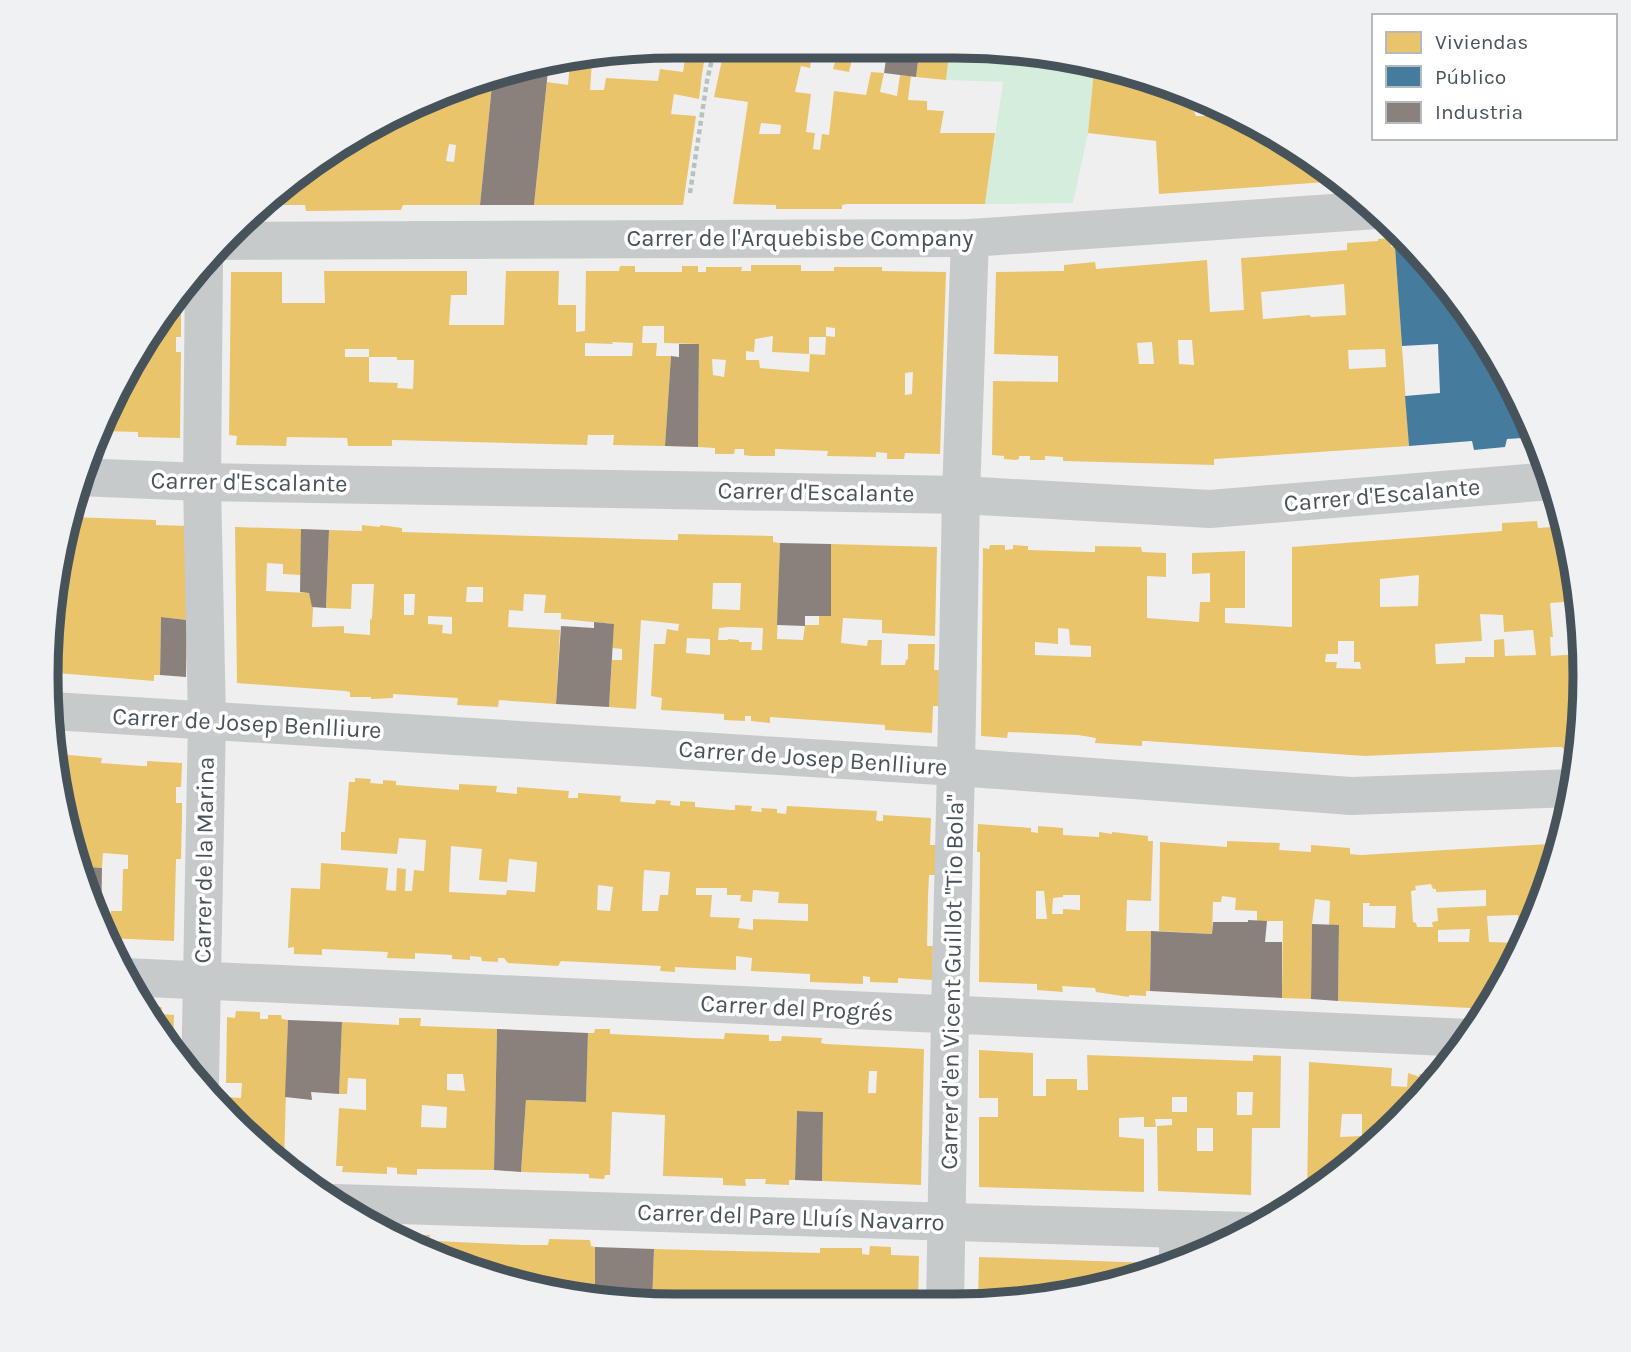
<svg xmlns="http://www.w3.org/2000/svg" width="1631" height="1352" font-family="Karla,sans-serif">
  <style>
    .green { fill: #d5eddc }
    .homes { fill: #e9c46a; fill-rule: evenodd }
    .public { fill: #457b9d }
    .industry { fill: #8a817c }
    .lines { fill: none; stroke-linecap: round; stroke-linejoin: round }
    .path { stroke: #b6c2be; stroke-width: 4.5; stroke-dasharray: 5 3.5; stroke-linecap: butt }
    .street { stroke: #c7cacb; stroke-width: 38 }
    .labels { text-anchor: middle; stroke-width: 7; stroke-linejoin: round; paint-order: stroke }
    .street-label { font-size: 24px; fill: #47535b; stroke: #fff }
    .rim { fill: none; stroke: #47535b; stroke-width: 9 }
  </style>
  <rect width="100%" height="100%" fill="#f0efef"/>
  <path class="green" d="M950 47H997L1094 70 1088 133 1073 203 985 204 1003 82 946 80Z"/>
  <g class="homes">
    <path d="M687 46 706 50 702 74 699 99 674 94 671 114 696 116 683 205H534L547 82 568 85 570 62H563V60L607 55V62H592L590 90H604L606 78 658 81 660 69 683 72Z"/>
    <path d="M725 46H746L745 51 761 54 762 46H813L810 68 801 66 795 92 811 94 806 132 815 133 813 149 820 150 822 134 829 135 834 91 866 95 871 72 884 73 880 92 897 96 900 75 911 76 908 100 927 101V110L944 111 940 133H995L985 204H847L842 205V209H776V205L733 204 748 102 714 97ZM761 123 781 125 780 134H759Z"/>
    <path d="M840 46 855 48 849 72 833 69Z"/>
    <path d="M920 47H950L946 80 916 77Z"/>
    <path d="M549 62 548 71 514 68V67Z"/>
    <path d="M1094 70 1191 92 1192 111H1194L1196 116H1205V102L1211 101 1306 152 1341 181 1159 194 1156 141 1088 133Z"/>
    <path d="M493 75 480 205H403L401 210 306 211 305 205H262L361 130ZM449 144 456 145 454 162 446 161Z"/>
    <path d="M1391 238V247H1395L1409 446 1214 459V465L1063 461V457L1045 456V460H1030V456H1019V459L1016 460 1004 459V456L992 455 993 381 1058 382V356L994 354 996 272 1058 271H1064V265L1095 262 1096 269 1207 260 1210 312 1244 310 1241 258 1347 250V243L1378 241V239ZM1344 284 1346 315 1311 317 1310 315 1263 319 1261 292ZM1178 340H1192L1194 365 1179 364ZM1152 342 1154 364H1139L1137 343ZM1385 349 1386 367 1349 369 1348 350Z"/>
    <path d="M751 265H801V271H834V267H882V271L946 272 940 454 905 453 904 459H887V453L876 452V457L827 456 828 451 775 449V456H751L744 455V449H735L734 454H715V448L698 447 699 344 664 343V326H643L642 343H657L656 356H671L665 446 613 445 614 435H588L587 445 392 440V446H348L347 438 287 437 286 446 236 445 237 436 229 435 231 272H282V303H325L324 271H467V295H451L449 325H504L506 271H559L558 305H576V332L585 331 586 271H619L620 266H635V272H682V266H698V272H706V267H742L741 271H751ZM826 327 835 328V337L826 336 825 355 810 354 809 372 760 368 759 360H746V351L754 352 755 339 773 336 772 352 809 354V337H826ZM612 342 633 343 632 356H585V343L613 344ZM345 349H369V357H397V360H414L413 389 397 388 398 383 369 382V357H345ZM712 359 726 360 724 377 713 375ZM913 372 912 394 905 395V373Z"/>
    <path d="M181 290V337H176V352H181L180 438 138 437V432L100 431 152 326Z"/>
    <path d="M70 517 156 520V525L191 526 187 620 161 617 160 675H154V681L57 673 58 667 49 666 47 634Z"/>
    <path d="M1537 521 1538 528 1565 526 1573 553 1578 601 1550 603 1553 637H1550L1551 656 1579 654 1577 614H1579L1585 676 1578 753 1565 751 1562 747H1556L1365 756 1146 741H1142V746L1095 743 1096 738 1078 735 1008 732 1007 738 981 736 983 548 989 549 990 545H1005V550L1013 549V545L1028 546V550L1090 552H1095V546L1141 547 1142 552 1166 553V577L1147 576V618L1199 622 1200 602H1210V573L1192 574V553L1245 551V608H1225V623L1292 627V547L1502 531V523ZM1419 575 1418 606 1380 607V579ZM1480 614 1503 615 1504 632 1533 630 1536 655 1505 656 1504 639 1494 640V657H1465V663L1436 664 1435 644 1482 641ZM1058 628 1069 629 1070 645 1091 646V657L1035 655V642L1058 644ZM1338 641H1354V662H1360L1361 669 1336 668 1337 662H1325L1326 654H1338Z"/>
    <path d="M362 525 380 527V525L402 528V532L672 540H678V534L773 536V542L780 543 777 639 803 640 805 625H819V616H831V544L937 547 935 636 882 633V620L843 618 841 643 867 646 868 640H882L881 665H905L906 660 908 659V644H935L934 670H940L939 706H933L932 733 885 730V725L770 717V723L751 721V716H745V721L724 720V714L661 710 662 698 651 696 654 644H665L667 629 678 631 679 624 641 620 636 709 609 707 612 660H622V649L612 648 614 624 561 619V613H544L546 595 524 594 523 611 509 610 508 627 560 630 556 704 499 700 498 707 457 705 458 698 393 694V698L371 699V697H350V692L345 691 237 683 235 527 301 529V575L283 574V564L267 563 266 591 309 593 313 608 312 627 344 626V633L370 635V619L371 620 372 617 374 584H352L351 609 326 608 329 530 362 531ZM713 583H741L740 610 712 609ZM467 587H483V602H466ZM404 594H415L414 615H404ZM428 616 452 617V634L442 633 443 625 428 624ZM729 627 763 628 762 650H751L752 642H739V640L728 639V640H718L719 628ZM687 638 710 639V655L686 653Z"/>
    <path d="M58 754 102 758 101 763 142 766H147V761L182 763 181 787H176V803H182V816L181 859H176L174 941 107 938 111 911H122L123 869H128V855L103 853 102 868 78 866 58 799 55 760H57Z"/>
    <path d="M355 778 371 779 370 783 383 784V780L396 781V785L459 790V784L497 786 496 792 517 794V787L569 791 568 798H578V793L621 796 620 801 622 802 655 804 656 800 671 801 670 805 680 806V801L695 802V807L731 810H735V805L752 806 751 811 762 812 761 808 777 809V813L786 814 787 806 877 811 876 820 879 821H883V815L931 818 930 845H936L935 875H929L928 896 927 946H933L932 980 898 978V983L870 982V977L863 976V984L810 982V974L751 971 752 958 736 956V970L675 967V972L660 971 661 966 561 961 558 966 508 963 504 958H498V962L482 961 481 957 470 956V960L452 959V955L415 953V959L387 958 388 952 322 949V955L294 954V947L288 948 291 888 320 889 321 863 388 868 386 890 396 891 397 868 406 869 405 891H412L414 870 424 871 426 840 399 838 397 854 341 850V832H345L349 782H355ZM451 846 482 849 479 880 507 882 509 859 537 862 535 892 507 890 506 895 449 892ZM644 870 670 872 668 895H660L658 911H642ZM598 885 613 887 610 911 597 910ZM696 888H727V895H741L740 901 752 902 753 890 779 892 778 903 808 904V921L753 919V930L738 928 740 918 710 917 712 895H696Z"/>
    <path d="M978 824 1031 828V832L1038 833V826L1063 828V835L1099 837V832L1112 834V832L1148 836V841H1153L1151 901 1127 900 1126 931H1151L1150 991H1146V996L1129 995V997L1096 992 1095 988 1062 986 1063 992 1037 990V984L979 982 980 852H977ZM1036 891H1044L1047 919H1036ZM1063 895H1080V910L1063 909V914H1052L1053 898 1063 897Z"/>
    <path d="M1561 839 1538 917 1489 1009 1338 1001 1339 925H1329L1330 901 1315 899 1312 924 1311 999 1282 998 1283 921H1257V911L1235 910 1236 898 1222 896 1221 902H1213L1212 934 1159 931 1160 842 1227 847V841L1280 843 1279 850 1311 852V845L1350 848V854L1361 855 1549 844V840ZM1431 884 1433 889H1436V892L1486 890V906L1437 908 1438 921 1432 922 1433 927H1417L1416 923 1413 922 1411 891 1416 890 1415 886ZM1363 903H1370L1369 906H1396L1395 928 1363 927ZM1518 915 1519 943 1489 942 1487 916ZM1470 929 1469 942H1438V930Z"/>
    <path d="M141 1006 162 1007 161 1014 174 1015 173 1051 152 1027Z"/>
    <path d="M236 1011 260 1012V1019H268V1015H281L282 1019 288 1020 284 1163H279L260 1150 226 1111V1097L241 1098 242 1083H226L227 1017 235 1018Z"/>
    <path d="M399 1018H421L420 1026 497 1029 494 1170 417 1169V1175L397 1174V1168L387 1167V1174L342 1172 343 1166H336L339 1108 366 1110V1079L348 1078 347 1094H339L342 1022 399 1025ZM447 1074H463L465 1091 447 1090ZM422 1105 447 1107 446 1128 421 1127Z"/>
    <path d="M595 1029H610V1034L694 1038 724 1039 725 1033 769 1035V1041H781L782 1036 822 1038 821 1043 826 1044 924 1049 921 1185 822 1181 823 1112 797 1111 795 1180H789V1185L765 1184 766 1179H745L746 1186 723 1185V1178L663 1176 665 1115 612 1112 610 1175H605L604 1179 589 1178V1174L521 1172 526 1100 586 1102 588 1033H594ZM869 1071H877L876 1093H868Z"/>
    <path d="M979 1050 1033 1053V1096H1046V1079H1077V1090H1088L1087 1055 1253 1061V1055L1281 1056 1280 1128H1252L1251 1195 1158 1191 1157 1126 1172 1125V1119H1155L1156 1127H1144V1117L1119 1118V1137L1144 1139V1192L979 1187V1117H998V1098H979ZM1237 1092H1253L1252 1115H1237ZM1172 1097H1187V1112H1172ZM1197 1128H1213V1151H1197Z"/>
    <path d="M1309 1062 1392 1068 1391 1086 1407 1087 1408 1073 1420 1077 1419 1074H1424L1425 1069 1443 1070 1401 1122 1309 1197H1307ZM1342 1114H1362V1136L1340 1137Z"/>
    <path d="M398 1235H430L429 1241H436L523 1245H548L549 1239 590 1240 591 1246 595 1247V1297L474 1273 398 1239Z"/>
    <path d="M870 1246 891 1247V1255L919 1256 918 1306 652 1305 654 1249 820 1253V1248H862V1254L869 1255Z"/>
    <path d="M979 1257 1154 1263V1271L1078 1294 978 1304Z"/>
  </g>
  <path class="public" d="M1413 245 1470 314 1467 316 1468 328 1477 336 1484 335 1538 437 1507 439 1505 447 1474 450 1472 441 1409 446 1405 396 1440 393 1438 344 1402 346 1395 247Z"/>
  <g class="industry">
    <path d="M888 46 920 47 916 77 884 73Z"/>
    <path d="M512 68 548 71 534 205H480L493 75Z"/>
    <path d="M679 344H699L698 447 665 446 671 356 679 357Z"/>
    <path d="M301 529 329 530 326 608 312 607 309 593 300 592Z"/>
    <path d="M780 543 831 544V616H805V626L777 625Z"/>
    <path d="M161 617 187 620 186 677 160 675Z"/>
    <path d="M594 622 614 624 609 707 556 704 561 626 594 628Z"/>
    <path d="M78 866 102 868 101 931 94 918Z"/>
    <path d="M1248 920 1267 921 1265 942H1282V998L1150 991 1151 931 1212 934 1213 922H1248Z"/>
    <path d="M1312 924 1339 925 1338 1001 1311 999Z"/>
    <path d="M288 1020 342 1022 339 1094 311 1092 312 1100 285 1097Z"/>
    <path d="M497 1029 588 1033 586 1102 526 1100 521 1172 494 1170Z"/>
    <path d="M797 1111 823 1112 822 1181 795 1180Z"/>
    <path d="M595 1247 654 1249 652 1305H634L595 1297Z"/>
  </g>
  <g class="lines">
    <path class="path" d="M690 193 707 81 715 46"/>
    <g class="street">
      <path d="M222 241 970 238 1377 210"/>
      <path d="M78 477 202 482 961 495 1210 509 1552 481"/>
      <path d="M52 711 956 767 1351 796 1575 788"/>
      <path d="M125 977 1469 1038"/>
      <path d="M200 1081 207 720 202 482 204 262"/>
      <path d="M335 1203 1248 1231"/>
      <path d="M1178 1229V1264"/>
      <path d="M945 1306 950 1015 956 767 961 495 970 238"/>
    </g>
  </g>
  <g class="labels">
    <g class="street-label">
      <text x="800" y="246">Carrer de l'Arquebisbe Company</text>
      <text transform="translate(249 482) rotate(1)" y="8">Carrer d'Escalante</text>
      <text transform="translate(816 492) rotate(1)" y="8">Carrer d'Escalante</text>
      <text transform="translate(1382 495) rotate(-5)" y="8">Carrer d'Escalante</text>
      <text transform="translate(247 723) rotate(3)" y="8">Carrer de Josep Benlliure</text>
      <text transform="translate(813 758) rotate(4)" y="8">Carrer de Josep Benlliure</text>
      <text transform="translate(204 860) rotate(-89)" y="8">Carrer de la Marina</text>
      <text transform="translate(952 982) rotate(-89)" y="8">Carrer d'en Vicent Guillot "Tio Bola"</text>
      <text transform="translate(797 1008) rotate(3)" y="8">Carrer del Progrés</text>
      <text transform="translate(791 1217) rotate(2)" y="8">Carrer del Pare Lluís Navarro</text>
    </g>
  </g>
  <path d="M0 0H1631V1352H0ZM676 58H955A618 618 0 0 1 1573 676V676A618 618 0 0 1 955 1294H676A618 618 0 0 1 58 676V676A618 618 0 0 1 676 58Z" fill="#f0f1f2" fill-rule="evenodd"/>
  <path class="rim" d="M676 58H955A618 618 0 0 1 1573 676V676A618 618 0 0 1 955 1294H676A618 618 0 0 1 58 676V676A618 618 0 0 1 676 58Z"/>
  <rect x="1372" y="14" width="245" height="126" fill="#ffffff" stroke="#b5babd" stroke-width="2"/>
  <rect x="1386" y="32" width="35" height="21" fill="#e9c46a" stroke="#b5babd" stroke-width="2"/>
  <text x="1435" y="49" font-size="21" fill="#47535b">Viviendas</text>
  <rect x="1386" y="66" width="35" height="21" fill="#457b9d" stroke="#b5babd" stroke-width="2"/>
  <text x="1435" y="84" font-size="21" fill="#47535b">Público</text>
  <rect x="1386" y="102" width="35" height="21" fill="#8a817c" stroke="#b5babd" stroke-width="2"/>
  <text x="1435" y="119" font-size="21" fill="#47535b">Industria</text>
</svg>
